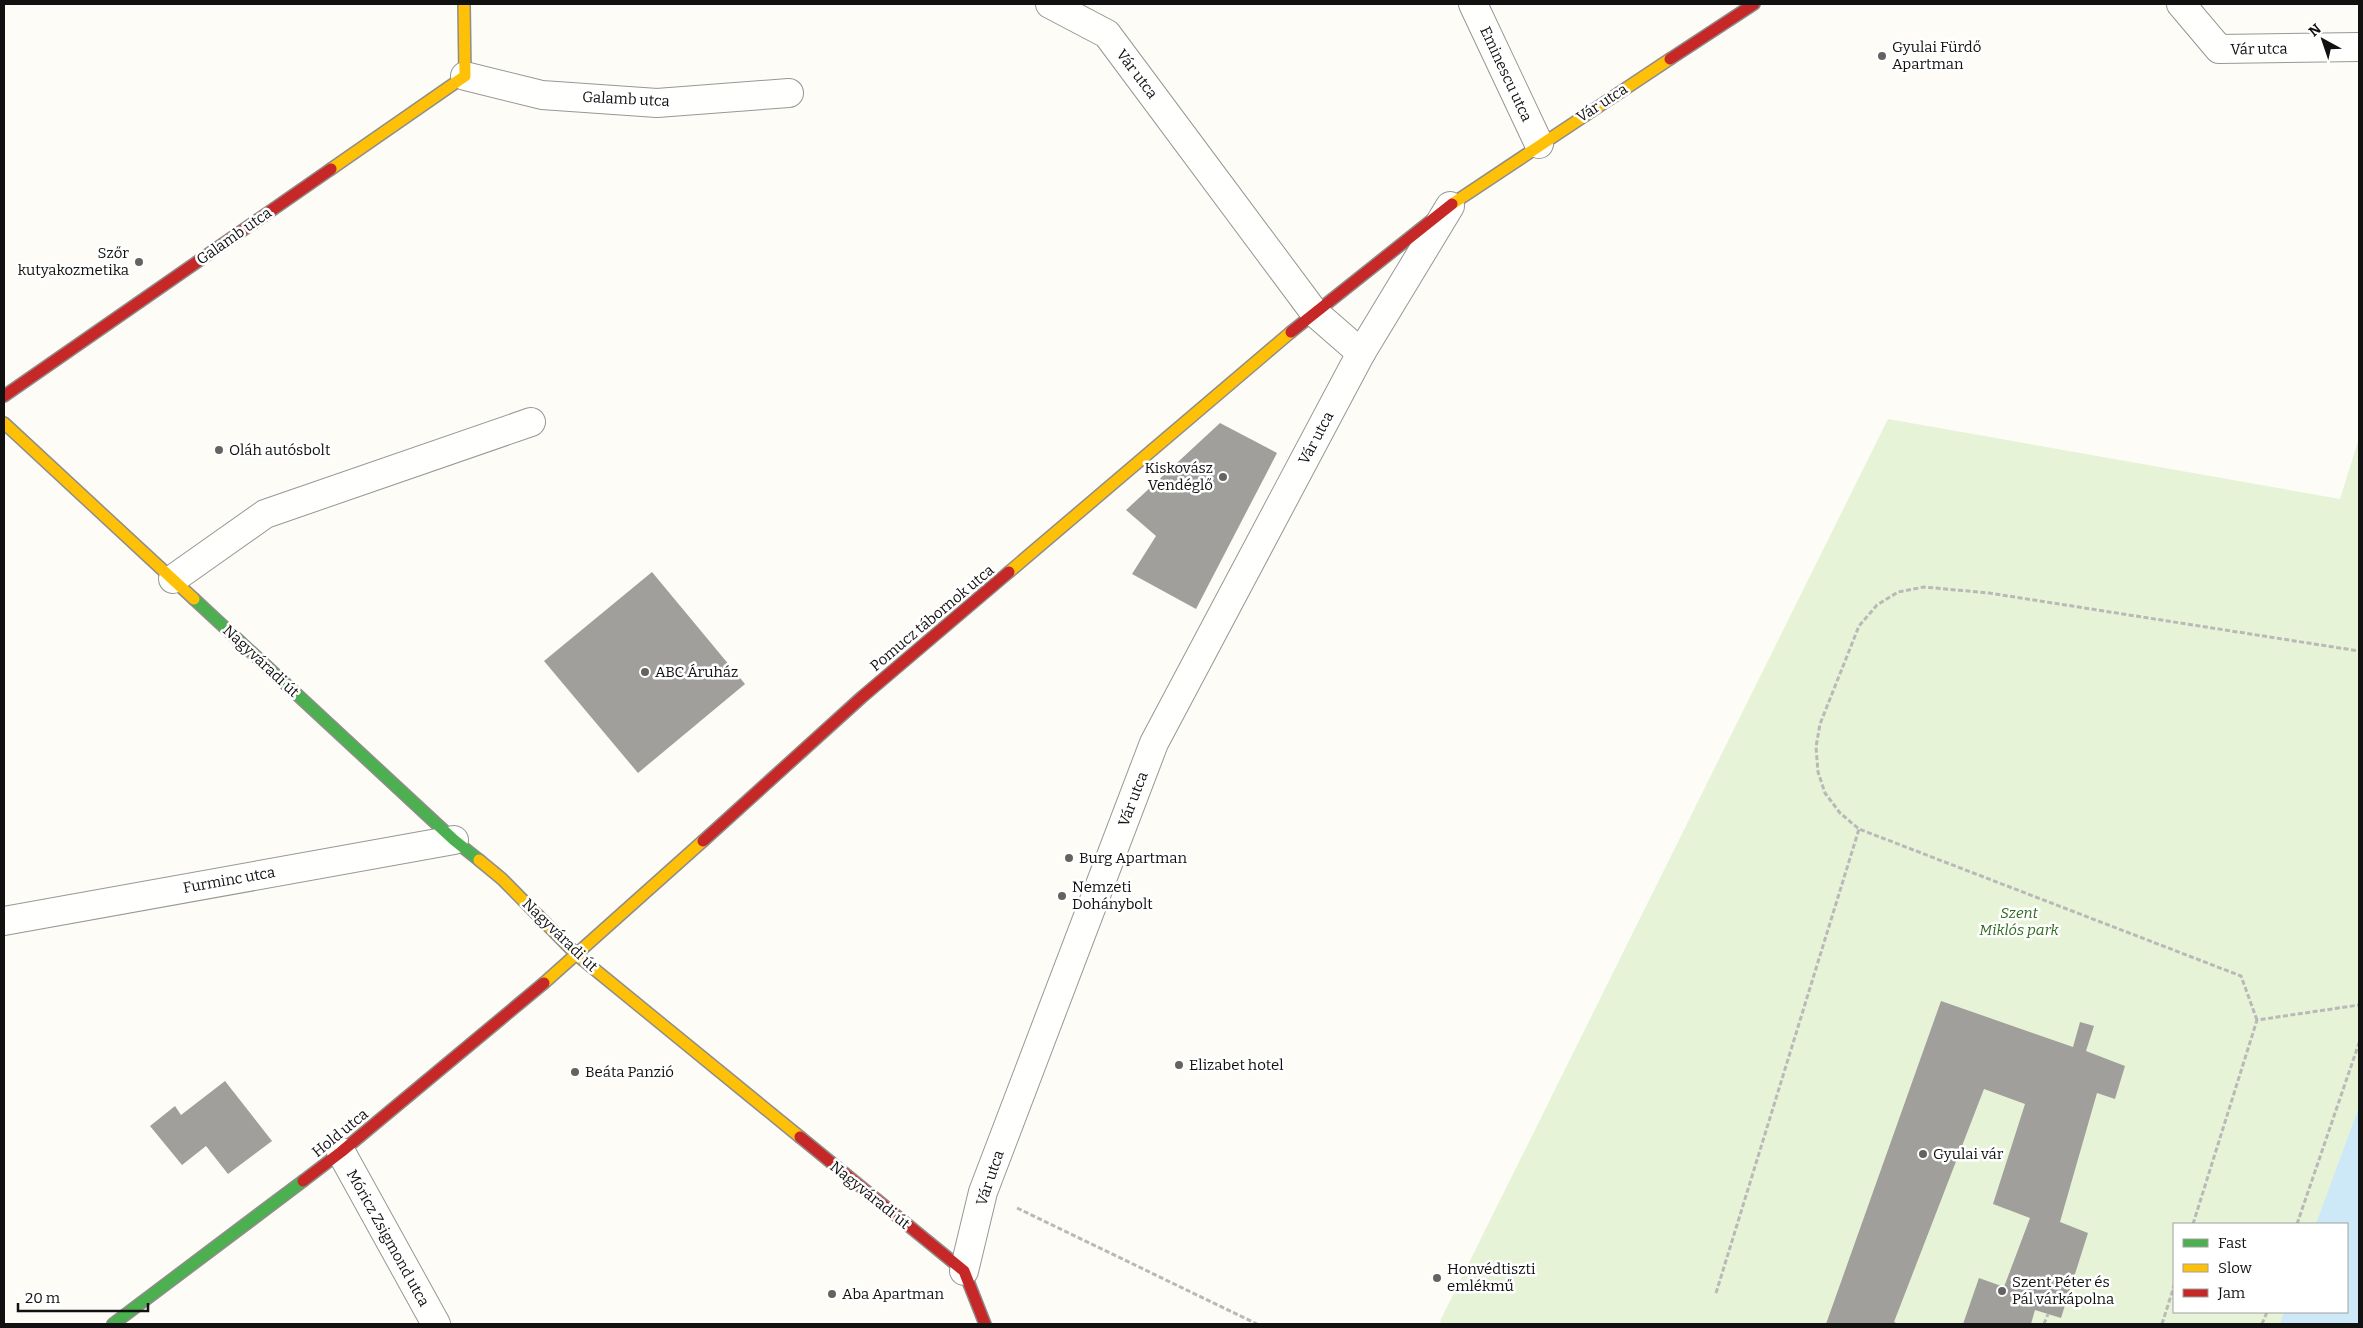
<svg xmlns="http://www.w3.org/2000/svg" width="2363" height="1328" font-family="Bitter,serif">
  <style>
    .green { fill: #e7f3d7; fill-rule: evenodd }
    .water { fill: #cde8f7 }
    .building { fill: #a19f9c }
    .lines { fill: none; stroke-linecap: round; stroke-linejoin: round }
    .street-casing { stroke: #979795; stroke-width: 30 }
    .fast-casing { stroke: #8e8d8b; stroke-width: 14 }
    .slow-casing { stroke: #8e8d8b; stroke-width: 14 }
    .jam-casing { stroke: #8e8d8b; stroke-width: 14 }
    .path { stroke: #b9b9b8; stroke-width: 3; stroke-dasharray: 5 2.5; stroke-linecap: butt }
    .street { stroke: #fffffe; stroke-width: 28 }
    .fast { stroke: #4caf50; stroke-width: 11 }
    .slow { stroke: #ffc107; stroke-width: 11 }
    .jam { stroke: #c62828; stroke-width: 11 }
    .poi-dot { fill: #646362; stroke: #fff; stroke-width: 2 }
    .labels { text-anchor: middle; stroke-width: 5; stroke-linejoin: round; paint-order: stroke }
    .poi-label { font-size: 15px; fill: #111; stroke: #fff; text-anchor: start }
    .street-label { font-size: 15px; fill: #111; stroke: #fff }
    .park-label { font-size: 15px; font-style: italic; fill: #2f6b1f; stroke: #fff }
  </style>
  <rect width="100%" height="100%" fill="#fdfcf7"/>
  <path class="green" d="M1888 419 2340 499 2359 438V1324H1440L1441 1319ZM2174 1224H2347V1312H2174Z"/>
  <path class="water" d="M2359 1107V1324H2280L2284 1312H2347V1224H2316Z"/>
  <g class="building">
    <path d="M1220 423 1277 453 1196 609 1132 574 1156 536 1126 510Z"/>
    <path d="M652 572 745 684 638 773 544 661Z"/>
    <path d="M1941 1001 2073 1047 2080 1022 2094 1026 2086 1051 2125 1066 2115 1099 2097 1093 2060 1222 2088 1233 2061 1318 2035 1310 2031 1324H1963L1979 1278 2004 1287 2030 1218 1993 1204 2025 1104 1984 1089 1894 1322 1899 1324H1826Z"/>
    <path d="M225 1081 272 1141 228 1174 206 1146 182 1165 150 1126 175 1106 181 1115Z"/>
  </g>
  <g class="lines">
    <defs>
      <g id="street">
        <path d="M1050 4 1107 34 1314 312 1361 353"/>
        <path d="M1473 4 1539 144"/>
        <path d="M2181 4 2219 49 2359 47"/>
        <path d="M465 76 542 95 657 103 789 93"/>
        <path d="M173 579 265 514 531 422"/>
        <path d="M4 921 454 840"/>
        <path d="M341 1152 436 1324"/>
        <path d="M964 1271 983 1192 1154 743 1361 353 1450 206"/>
      </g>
      <g id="fast">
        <path d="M194 599 454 840 479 860"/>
        <path d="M113 1324 303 1181"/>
      </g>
      <g id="slow">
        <path d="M331 169 465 76 464 4"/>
        <path d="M1452 204 1670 59"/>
        <path d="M4 423 194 599"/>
        <path d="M1009 572 1291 332"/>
        <path d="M479 860 502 879 577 955 800 1137"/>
        <path d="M544 983 703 841"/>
      </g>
      <g id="jam">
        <path d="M1670 59 1754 4"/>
        <path d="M1291 332 1452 204"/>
        <path d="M4 396 331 169"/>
        <path d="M703 841 862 697 1009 572"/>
        <path d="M800 1137 964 1271 985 1324"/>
        <path d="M303 1181 341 1152 544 983"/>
      </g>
    </defs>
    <use href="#street" class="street-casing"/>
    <use href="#fast" class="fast-casing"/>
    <use href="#slow" class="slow-casing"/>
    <use href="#jam" class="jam-casing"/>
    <g class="path">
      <path d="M2257 1020 2241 976 1859 829 1840 813 1825 793 1818 772 1816 747 1820 724 1859 626 1877 605 1898 592 1924 587 1989 593 2359 651"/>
      <path d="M1017 1208 1257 1324"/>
      <path d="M2193 1224 2257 1020 2359 1005"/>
      <path d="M2297 1224 2359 1043"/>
      <path d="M1716 1293 1859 829"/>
      <path d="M2044 1324 2048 1314"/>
      <path d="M2162 1324 2174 1286"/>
      <path d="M2262 1324 2267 1312"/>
    </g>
    <use href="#street" class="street"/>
    <use href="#fast" class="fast"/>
    <use href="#slow" class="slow"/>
    <use href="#jam" class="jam"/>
  </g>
  <g class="poi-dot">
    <circle cx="1882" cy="56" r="5"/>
    <circle cx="139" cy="262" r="5"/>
    <circle cx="219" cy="450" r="5"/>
    <circle cx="1223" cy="477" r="5"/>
    <circle cx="645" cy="672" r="5"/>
    <circle cx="1069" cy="858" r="5"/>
    <circle cx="1062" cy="896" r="5"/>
    <circle cx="1179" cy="1065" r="5"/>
    <circle cx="575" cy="1072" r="5"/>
    <circle cx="1923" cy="1154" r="5"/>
    <circle cx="1437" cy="1278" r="5"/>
    <circle cx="2002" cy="1291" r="5"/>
    <circle cx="832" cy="1294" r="5"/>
  </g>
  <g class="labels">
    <g class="poi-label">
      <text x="1892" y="52">Gyulai Fürdő<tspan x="1892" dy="17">Apartman</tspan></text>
      <text x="129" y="258" text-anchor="end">Szőr<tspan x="129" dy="17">kutyakozmetika</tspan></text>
      <text x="229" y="455">Oláh autósbolt</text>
      <text x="1213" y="473" text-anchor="end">Kiskovász<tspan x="1213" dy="17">Vendéglő</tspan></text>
      <text x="655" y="677">ABC Áruház</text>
      <text x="1079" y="863">Burg Apartman</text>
      <text x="1072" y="892">Nemzeti<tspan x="1072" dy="17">Dohánybolt</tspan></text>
      <text x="1189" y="1070">Elizabet hotel</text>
      <text x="585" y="1077">Beáta Panzió</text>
      <text x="1933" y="1159">Gyulai vár</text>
      <text x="1447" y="1274">Honvédtiszti<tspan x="1447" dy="17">emlékmű</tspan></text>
      <text x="2012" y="1287">Szent Péter és<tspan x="2012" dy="17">Pál várkápolna</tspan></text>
      <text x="842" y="1299">Aba Apartman</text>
    </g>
    <g class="street-label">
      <text transform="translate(2259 49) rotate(-1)" y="5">Vár utca</text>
      <text transform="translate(1137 74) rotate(53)" y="5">Vár utca</text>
      <text transform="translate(1506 74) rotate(65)" y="5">Eminescu utca</text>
      <text transform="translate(626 99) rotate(3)" y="5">Galamb utca</text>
      <text transform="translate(1602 103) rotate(-33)" y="5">Vár utca</text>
      <text transform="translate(234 236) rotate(-35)" y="5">Galamb utca</text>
      <text transform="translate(1316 438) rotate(-62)" y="5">Vár utca</text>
      <text transform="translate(932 618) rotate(-40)" y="5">Pomucz tábornok utca</text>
      <text transform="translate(261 661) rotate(43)" y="5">Nagyváradi út</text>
      <text transform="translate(1133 799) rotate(-69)" y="5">Vár utca</text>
      <text transform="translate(229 880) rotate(-10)" y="5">Furminc utca</text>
      <text transform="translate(560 935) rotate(44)" y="5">Nagyváradi út</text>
      <text transform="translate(340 1133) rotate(-39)" y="5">Hold utca</text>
      <text transform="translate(990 1178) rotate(-71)" y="5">Vár utca</text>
      <text transform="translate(870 1195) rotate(39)" y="5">Nagyváradi út</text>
      <text transform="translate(388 1238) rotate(61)" y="5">Móricz Zsigmond utca</text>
    </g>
    <g class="park-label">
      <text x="2019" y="918">Szent<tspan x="2019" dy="17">Miklós park</tspan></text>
    </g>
  </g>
  <rect width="2363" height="1328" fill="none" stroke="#111111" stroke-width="10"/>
  <rect x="2173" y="1223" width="175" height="90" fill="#ffffff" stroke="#a0a0a0"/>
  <rect x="2183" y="1239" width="25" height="8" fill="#4caf50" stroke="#a0a0a0"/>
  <text x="2218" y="1248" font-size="15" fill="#111111">Fast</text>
  <rect x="2183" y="1264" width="25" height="8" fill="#ffc107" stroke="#a0a0a0"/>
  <text x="2218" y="1273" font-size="15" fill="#111111">Slow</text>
  <rect x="2183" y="1289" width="25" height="8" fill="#c62828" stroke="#a0a0a0"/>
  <text x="2218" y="1298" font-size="15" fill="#111111">Jam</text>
  <g transform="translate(2323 40) rotate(320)" stroke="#ffffff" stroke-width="4" paint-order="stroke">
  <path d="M0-4L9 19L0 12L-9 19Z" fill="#111111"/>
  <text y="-8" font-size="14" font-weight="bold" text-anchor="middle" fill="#111111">N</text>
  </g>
  <path d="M18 1303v8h130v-8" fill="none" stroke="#111111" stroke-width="2.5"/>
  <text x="25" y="1303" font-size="15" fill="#111111" stroke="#ffffff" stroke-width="4" paint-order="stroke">20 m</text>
</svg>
